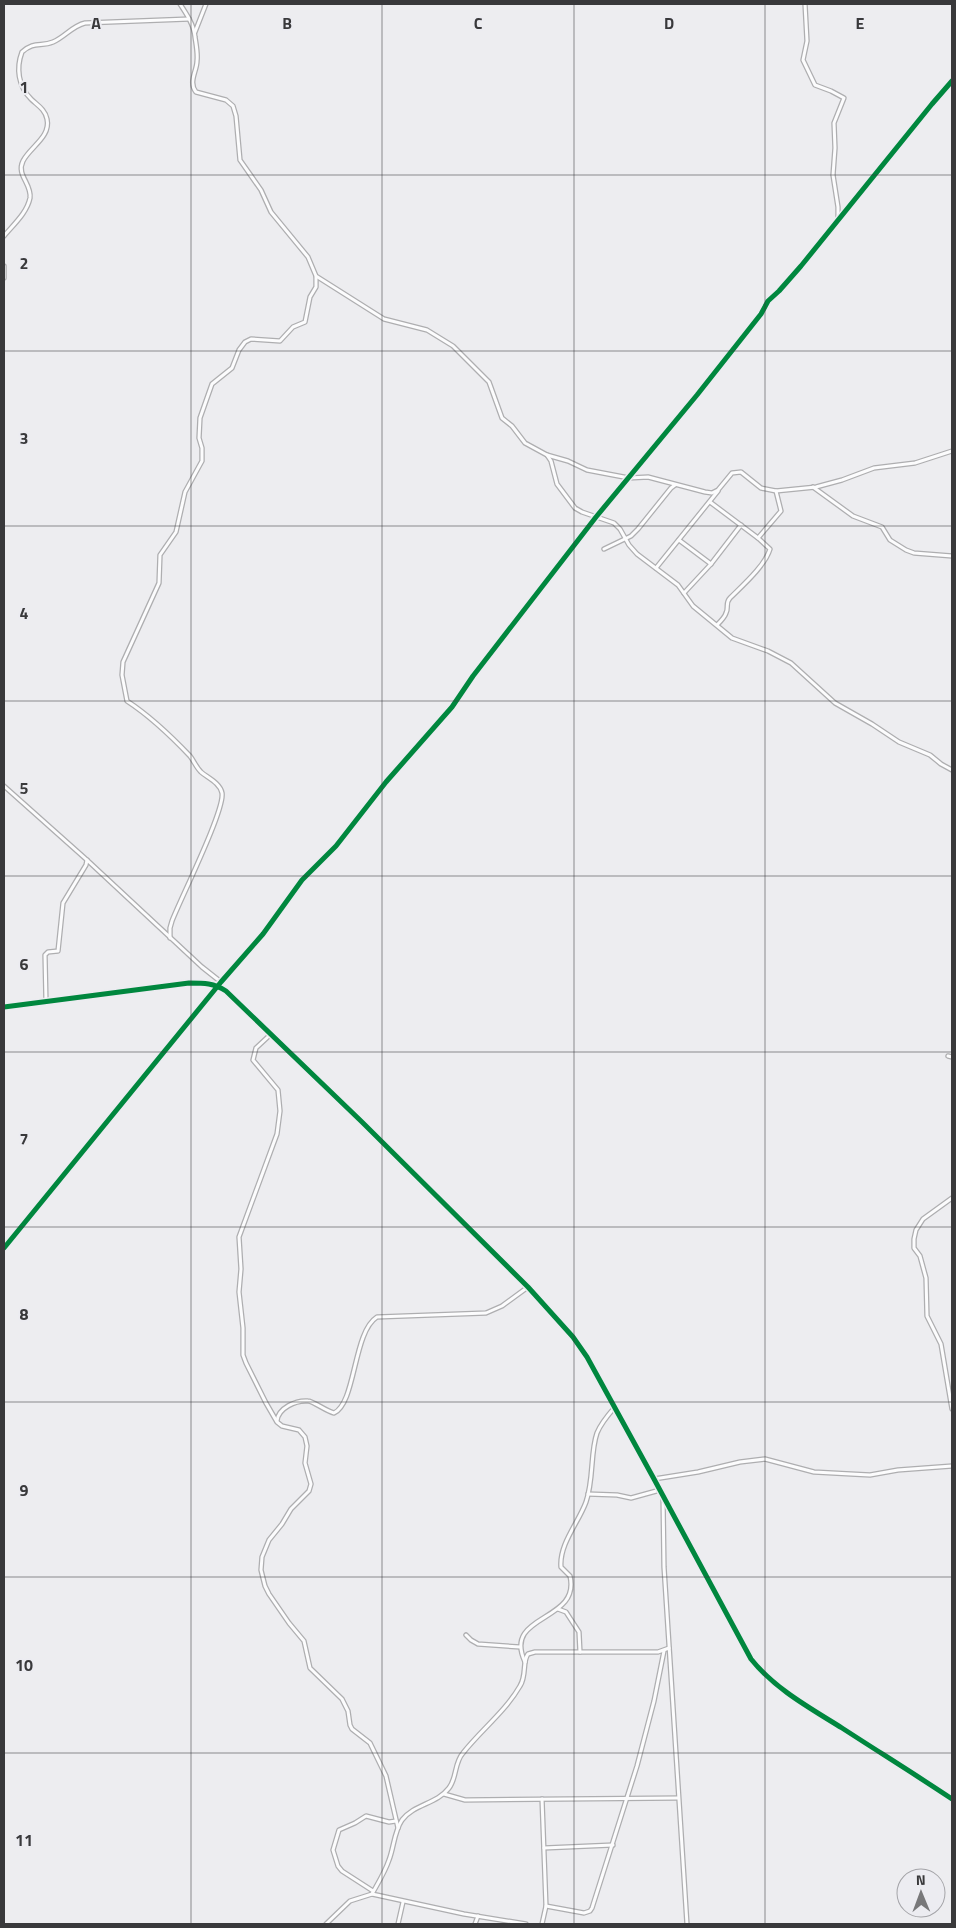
<svg xmlns="http://www.w3.org/2000/svg" width="956" height="1928" font-family="'Titillium Web',sans-serif">
  <style>
    .lines { fill: none; stroke-linecap: round; stroke-linejoin: round }
    .minor-casing { stroke: #aeaeb0; stroke-width: 5.5 }
    .minor { stroke: #fcfcfd; stroke-width: 3 }
    .cycleway-casing { stroke: #ececf1; stroke-width: 8 }
    .cycleway { stroke: #00873e; stroke-width: 5 }
    .grid { fill: none; stroke: #39393b; stroke-width: 1; stroke-opacity: 0.55 }
    .grid-label { font-size: 16px; text-anchor: middle; font-weight: bold; fill: #39393b; stroke: #ececf1; stroke-width: 4; stroke-linejoin: round; paint-order: stroke }
  </style>
  <rect width="100%" height="100%" fill="#ededf0"/>
  <g class="lines">
    <defs>
      <g id="minor">
        <path d="M180 4C186 13 194 25 195 37 196 44 198 53 197 61 197 71 188 82 196 92L226 100 233 106 236 116 240 160 261 190 271 212 308 257 316 276 384 319 427 330 453 346 489 382 502 418 512 426 525 443 547 455 568 461 587 470 629 478 648 477 705 492 712 493 718 490 732 473 741 472 761 488 776 491 816 487 842 480 874 468 915 463 952 451"/>
        <path d="M805 4 807 41 803 60 815 85 831 91 844 98 834 123 835 148 833 175 838 207V220"/>
        <path d="M195 32 206 4"/>
        <path d="M4 236C13 225 27 213 30 198 32 184 16 175 23 161 30 147 51 137 47 119 45 109 37 105 31 99 18 86 16 68 22 52 34 41 41 47 53 42 65 37 72 26 85 23L189 19"/>
        <path d="M4 266V278"/>
        <path d="M547 455 551 461 557 484 575 508 582 512 614 523 620 529 629 545 637 554 678 585 693 606 732 638 768 651 791 663 835 703 872 724 899 742 930 755 941 764 952 770"/>
        <path d="M813 487 853 516 882 527 890 540 906 550 914 553 952 556"/>
        <path d="M710 502 758 538 770 549C765 566 742 586 730 598 725 603 729 608 726 613 725 617 720 622 717 625"/>
        <path d="M758 538 781 511 776 491"/>
        <path d="M679 540 711 564"/>
        <path d="M604 549 631 536 638 529 671 488 675 485"/>
        <path d="M656 568 718 491"/>
        <path d="M684 593 711 564 741 525"/>
        <path d="M4 786 87 860 202 967 221 982"/>
        <path d="M170 938V928L172 921C180 900 225 810 222 793 220 783 208 778 201 772 196 767 194 761 190 756 171 736 150 716 127 701L122 675 123 662 159 583 160 555 176 532 185 492 202 461V448L199 438 200 418 212 384 232 368 239 350 245 342 251 339 280 341 293 327 305 322 310 297 316 287V277"/>
        <path d="M46 1001 45 955 48 952 58 951 63 903 86 865 87 860"/>
        <path d="M4 1007 189 983C204 983 214 983 226 991L362 1122 528 1287 573 1337 587 1357 654 1479 751 1659C775 1689 810 1708 842 1728 879 1752 916 1775 952 1799"/>
        <path d="M270 1035 256 1048 253 1060 278 1090 280 1111 277 1134 239 1237 241 1269 239 1292 243 1328V1355L246 1363 266 1403 277 1422 282 1426 299 1430 305 1437 307 1446 305 1463 311 1484 309 1491 291 1509 282 1524 269 1540 262 1557 261 1570 265 1586 269 1594 289 1623 304 1641 310 1668 342 1699 348 1711 350 1725 352 1729 370 1743 386 1776 398 1828"/>
        <path d="M948 1056 952 1057"/>
        <path d="M952 1198 923 1219 916 1230 914 1239V1248L920 1256 926 1278 927 1316 941 1344 952 1409"/>
        <path d="M4 1248 221 982 263 934 302 880 336 846 386 782 452 707 473 676 596 517 697 395 761 314 768 301 779 291 801 266 932 104 952 81"/>
        <path d="M277 1421C278 1408 296 1400 308 1401 313 1401 326 1411 334 1413 356 1403 353 1332 377 1317L486 1313 502 1306 528 1287"/>
        <path d="M654 1479 698 1472 740 1462 765 1459 814 1472 851 1474 870 1475 898 1470 952 1466"/>
        <path d="M588 1494 617 1495 631 1498 660 1490"/>
        <path d="M663 1497 664 1567 687 1924"/>
        <path d="M558 1609 566 1612 579 1632 580 1652"/>
        <path d="M466 1635 471 1640 478 1644 520 1647"/>
        <path d="M525 1662C502 1613 581 1623 570 1576L561 1567C559 1544 579 1522 586 1502 594 1479 590 1453 597 1433 601 1423 608 1415 615 1407"/>
        <path d="M444 1794 465 1800 678 1798"/>
        <path d="M544 1848 613 1845"/>
        <path d="M373 1891 342 1871 338 1866 333 1850 339 1830 355 1823 366 1816 389 1822 396 1821"/>
        <path d="M372 1894 464 1914 526 1924"/>
        <path d="M546 1906 584 1913 590 1911 592 1908 637 1766 654 1701 664 1651"/>
        <path d="M326 1924 350 1901 372 1894C378 1883 385 1872 389 1860 394 1847 394 1832 402 1820 414 1804 437 1804 449 1788 457 1778 454 1763 463 1753 481 1730 505 1712 520 1686 527 1675 522 1662 528 1654L535 1652H658L669 1648"/>
        <path d="M398 1924 403 1902"/>
        <path d="M475 1924 478 1916"/>
        <path d="M542 1924 546 1906 542 1799"/>
      </g>
    </defs>
    <use href="#minor" class="minor-casing"/>
    <use href="#minor" class="minor"/>
    <defs>
      <g id="cycleway">
        <path d="M4 1007 189 983C204 983 214 983 226 991L362 1122 528 1287 573 1337 587 1357 654 1479 751 1659C775 1689 810 1708 842 1728 879 1752 916 1775 952 1799"/>
        <path d="M4 1248 221 982 263 934 302 880 336 846 386 782 452 707 473 676 596 517 697 395 761 314 768 301 779 291 801 266 932 104 952 81"/>
      </g>
    </defs>
    <use href="#cycleway" class="cycleway-casing"/>
    <use href="#cycleway" class="cycleway"/>
  </g>
  <path class="grid" d="M191 4V1924M382 4V1924M574 4V1924M765 4V1924M4 175H952M4 351H952M4 526H952M4 701H952M4 876H952M4 1052H952M4 1227H952M4 1402H952M4 1577H952M4 1753H952"/>
  <g class="grid-label">
    <text x="96" y="29">A</text>
    <text x="287" y="29">B</text>
    <text x="478" y="29">C</text>
    <text x="669" y="29">D</text>
    <text x="860" y="29">E</text>
    <text x="24" y="93">1</text>
    <text x="24" y="269">2</text>
    <text x="24" y="444">3</text>
    <text x="24" y="619">4</text>
    <text x="24" y="794">5</text>
    <text x="24" y="970">6</text>
    <text x="24" y="1145">7</text>
    <text x="24" y="1320">8</text>
    <text x="24" y="1496">9</text>
    <text x="24" y="1671">10</text>
    <text x="24" y="1846">11</text>
  </g>
  <rect width="956" height="1928" fill="none" stroke="#39393b" stroke-width="10"/>
  <g transform="translate(921 1893) rotate(359)"><circle r="24" fill="#ececf1" stroke="#a4a4a8"/>
  <path d="M0-4L9 19L0 12L-9 19Z" fill="#78787a"/>
  <text y="-8" font-size="14" font-weight="bold" text-anchor="middle" fill="#39393b">N</text>
  </g>
</svg>
